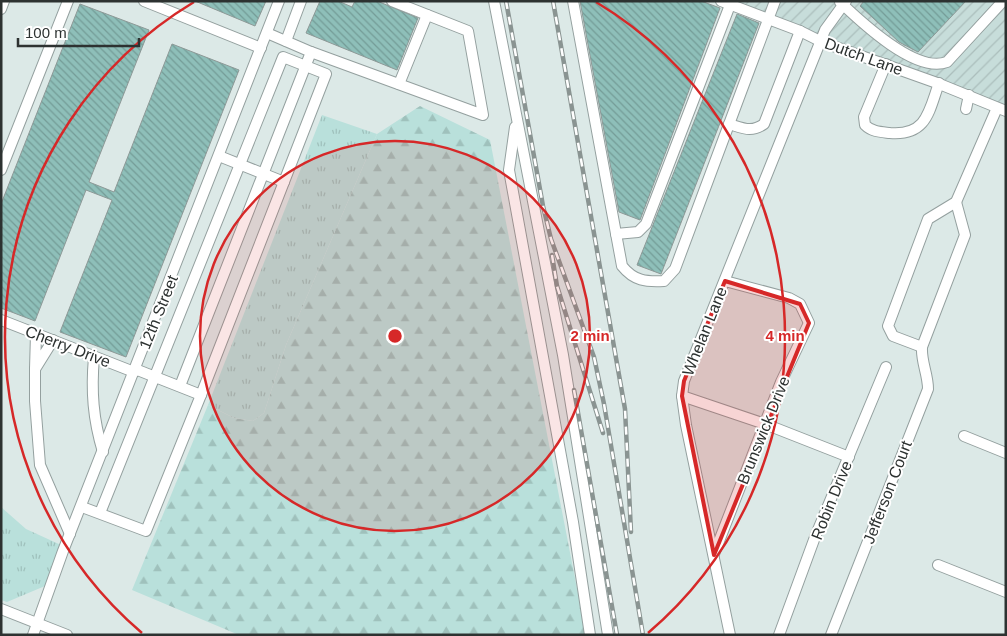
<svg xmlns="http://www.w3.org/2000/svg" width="1007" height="636" font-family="Arial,sans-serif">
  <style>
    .industrial { fill: url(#industrial-furrows) }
    .forest { fill: url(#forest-firs) }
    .park { fill: url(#park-tufts) }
    .building { fill: url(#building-back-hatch); stroke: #8d9997 }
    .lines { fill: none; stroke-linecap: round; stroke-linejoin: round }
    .minor-casing { stroke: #94a09f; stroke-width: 12 }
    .minor { stroke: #fff; stroke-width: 10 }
    .rail-casing { stroke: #8a9492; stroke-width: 4.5 }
    .rail { stroke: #fff; stroke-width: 2.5; stroke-dasharray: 8; stroke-linecap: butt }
    .marked { fill: #d62828; fill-opacity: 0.2; stroke: #d62828; stroke-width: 4; stroke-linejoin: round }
    .ring { fill: none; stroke: #d62828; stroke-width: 2.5 }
    .labels { text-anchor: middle; stroke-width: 4; stroke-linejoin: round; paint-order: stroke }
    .street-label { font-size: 16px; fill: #2d3231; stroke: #fff }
    .centre { fill: #d62828; stroke: #fff; stroke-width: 2.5 }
    .ring-label { font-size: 15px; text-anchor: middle; font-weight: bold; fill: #d62828; stroke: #fff; stroke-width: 4; stroke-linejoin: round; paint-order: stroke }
  </style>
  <defs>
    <pattern id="industrial-furrows" width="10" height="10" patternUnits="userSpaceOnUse" patternTransform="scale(1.25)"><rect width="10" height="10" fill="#c7ddda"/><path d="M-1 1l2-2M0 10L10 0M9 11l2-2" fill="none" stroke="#abbebc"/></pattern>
    <pattern id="forest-firs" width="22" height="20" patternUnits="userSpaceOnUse" patternTransform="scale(1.25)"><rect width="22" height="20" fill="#b9e0db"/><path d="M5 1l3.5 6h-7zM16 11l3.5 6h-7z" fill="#9fc1bc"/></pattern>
    <pattern id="park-tufts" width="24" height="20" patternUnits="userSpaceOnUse" patternTransform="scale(1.25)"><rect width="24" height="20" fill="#b9e0db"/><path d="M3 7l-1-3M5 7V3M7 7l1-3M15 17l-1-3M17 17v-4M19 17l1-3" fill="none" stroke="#9fc1bc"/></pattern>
    <pattern id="building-back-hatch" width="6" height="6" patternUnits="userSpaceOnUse" patternTransform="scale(1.25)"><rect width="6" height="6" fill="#8ebfb9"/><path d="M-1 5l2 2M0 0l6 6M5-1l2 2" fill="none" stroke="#749c97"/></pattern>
  </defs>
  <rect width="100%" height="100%" fill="#dce9e7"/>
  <path class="industrial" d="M723 1H1006V112Z"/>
  <path class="forest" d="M420 106 490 140 586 635H239L132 590 208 405 234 418 253 421 264 413 286 345 377 134Z"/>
  <g class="park">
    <path d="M322 115 377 134 286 345 264 413 253 421 234 418 208 405Z"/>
    <path d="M1 507 26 529 61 545 45 586 7 602 1 600Z"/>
  </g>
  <g class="building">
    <path d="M195 1H266L255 26Z"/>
    <path d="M320 1H338L352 7 355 1H377L418 18 397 70 306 33Z"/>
    <path d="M580 1H701L720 8 640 220 619 212Z"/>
    <path d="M864 1H966L918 52 899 42 860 6Z"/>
    <path d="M80 4 149 30 89 182 114 192 172 44 239 70 126 357 60 332 112 200 86 190 35 321 1 308V204Z"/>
    <path d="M737 14 759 23 661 274 637 265Z"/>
  </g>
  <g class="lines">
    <defs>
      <g id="minor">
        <path d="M144 1 261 48"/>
        <path d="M494 1 563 355 608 635"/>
        <path d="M573 1 622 266C634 281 646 282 664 281L675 269 775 1"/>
        <path d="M721 1 800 31 822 42 937 83 1006 111"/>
        <path d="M840 2C862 23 916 74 947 62L1003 1"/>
        <path d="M1 9 4 1"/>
        <path d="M286 41 301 1"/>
        <path d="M311 52 483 115 468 31 392 1"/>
        <path d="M886 64 864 117 865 125C872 132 881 132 890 133 927 136 929 111 939 83"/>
        <path d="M399 84 427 15"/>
        <path d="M966 109 969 95"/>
        <path d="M729 124C743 128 751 133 764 124L800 31"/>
        <path d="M515 127 509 170 573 522 590 635"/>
        <path d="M219 156 284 182"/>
        <path d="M1 170 68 1"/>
        <path d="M616 234 638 232 646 224 730 5"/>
        <path d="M1 320 134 372"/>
        <path d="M36 334 35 369 53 340"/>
        <path d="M922 347 893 336 888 326 928 219 956 202 997 108"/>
        <path d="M94 357C91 391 93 419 103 452"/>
        <path d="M35 369V401L40 465 70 534"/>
        <path d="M180 386 311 52 267 33"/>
        <path d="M682 396 765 424 849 457"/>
        <path d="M964 436 1006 453"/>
        <path d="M82 507 146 531 201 395"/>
        <path d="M100 513 283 57 326 74 201 395 135 369"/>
        <path d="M714 554 781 382 809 323 800 304 789 298 725 281"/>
        <path d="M938 565 1006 592"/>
        <path d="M1 609 67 635"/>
        <path d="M33 635 63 551 279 1"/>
        <path d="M730 635 686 425 682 396 684 381 825 30 846 1"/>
        <path d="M779 635 815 537 886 367"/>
        <path d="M831 635 928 389C928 374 921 362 922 347L965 235 956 202"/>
      </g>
    </defs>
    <use href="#minor" class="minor-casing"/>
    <use href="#minor" class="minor"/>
    <defs>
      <g id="rail">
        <path d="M506 1 543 206 551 239 594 357 604 404 643 635"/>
        <path d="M553 1 625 409 631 532"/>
        <path d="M552 255 557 286 603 433"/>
        <path d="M574 390 617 635"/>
      </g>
    </defs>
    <use href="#rail" class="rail-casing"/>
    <use href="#rail" class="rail"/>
  </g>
  <path class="marked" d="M725 281 800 304 809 323 714 555 682 396 684 381Z"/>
  <circle cx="395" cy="336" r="195" fill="#d62828" fill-opacity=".12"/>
  <g class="ring">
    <circle cx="395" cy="336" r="195"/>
    <path d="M142 633A390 390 0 0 1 194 2M596 2A390 390 0 0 1 648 633"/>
  </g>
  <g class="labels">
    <g class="street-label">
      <text transform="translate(864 56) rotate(20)" y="6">Dutch Lane</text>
      <text transform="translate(158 312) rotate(-68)" y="6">12th Street</text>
      <text transform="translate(704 331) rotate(-68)" y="6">Whelan Lane</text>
      <text transform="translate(68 346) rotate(21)" y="6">Cherry Drive</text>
      <text transform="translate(763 430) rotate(-68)" y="6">Brunswick Drive</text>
      <text transform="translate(887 492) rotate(-69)" y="6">Jefferson Court</text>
      <text transform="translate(831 500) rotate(-68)" y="6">Robin Drive</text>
    </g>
  </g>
  <circle cx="395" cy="336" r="8" class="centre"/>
  <g class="ring-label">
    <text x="590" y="341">2 min</text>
    <text x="785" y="341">4 min</text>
  </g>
  <rect width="1007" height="636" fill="none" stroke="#2d3231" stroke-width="5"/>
  <path d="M18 38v8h121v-8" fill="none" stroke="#2d3231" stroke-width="2.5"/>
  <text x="25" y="38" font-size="15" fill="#2d3231" stroke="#ffffff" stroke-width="4" paint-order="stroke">100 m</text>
</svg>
